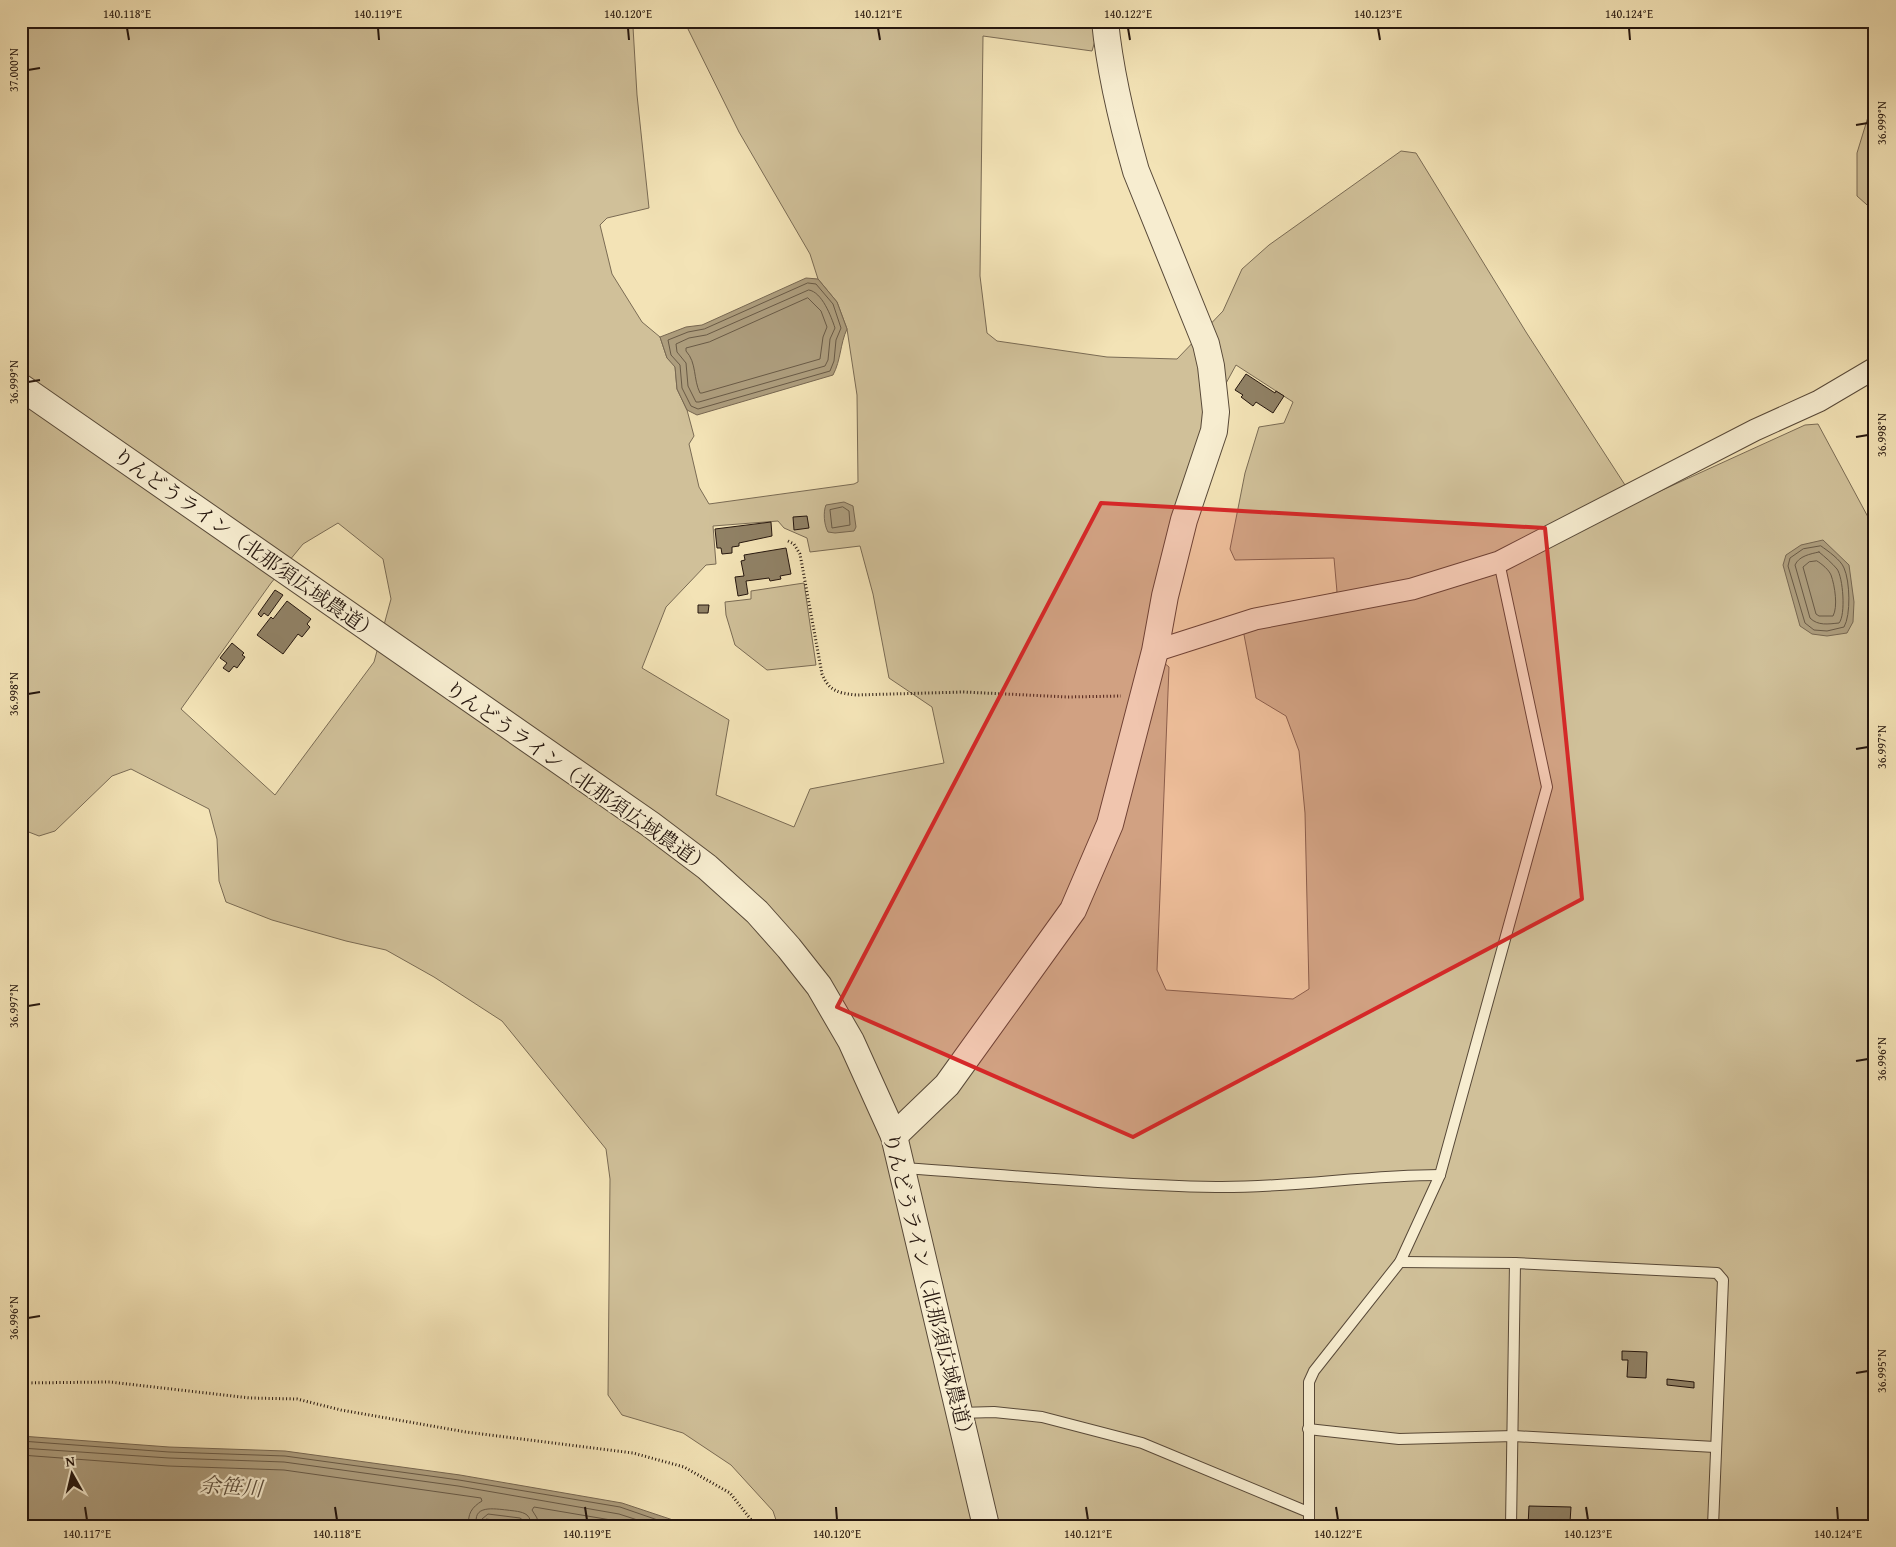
<svg xmlns="http://www.w3.org/2000/svg" width="1896" height="1547" font-family="'Gentium Book Plus','Noto Serif JP',serif">
  <style>
    .green { fill: #d0c099; stroke: #7a6b54; fill-rule: evenodd }
    .water { fill: #ad9d7d; stroke: #776751 }
    .lines { fill: none; stroke-linecap: round; stroke-linejoin: round }
    .shore { stroke: #695a46; stroke-width: 1 }
    .building { fill: #908165; stroke: #25160e }
    .service-casing { stroke: #584938; stroke-width: 12 }
    .minor-casing { stroke: #584938; stroke-width: 23 }
    .tertiary-casing { stroke: #584938; stroke-width: 28 }
    .path { stroke: #25160e; stroke-width: 3; stroke-dasharray: 1 2.5; stroke-linecap: butt }
    .service { stroke: #f7edd0; stroke-width: 10 }
    .minor { stroke: #f7edd0; stroke-width: 21 }
    .tertiary { stroke: #f7edd0; stroke-width: 26 }
    .marked { fill: #d62828; fill-opacity: 0.2; stroke: #d62828; stroke-width: 4; stroke-linejoin: round }
    .ticks { fill: none; stroke: #25160e; stroke-width: 2 }
    .labels { text-anchor: middle; stroke-width: 4.5; stroke-linejoin: round; paint-order: stroke }
    .street-label { font-size: 20px; fill: #25160e; stroke: #f7edd0 }
    .water-label { font-size: 21px; font-style: italic; fill: #5b4c3a; stroke: #f7edd0 }
    .neatline { fill: none; stroke: #25160e; stroke-width: 2 }
    .ticks-label { font-size: 12px; text-anchor: middle; fill: #25160e }
  </style>
  <rect width="100%" height="100%" fill="#f3e3b6"/>
  <filter id="stains"><feTurbulence type="fractalNoise" baseFrequency=".004" numOctaves="4"/><feColorMatrix values="0 0 0 0 .2 0 0 0 0 .09 0 0 0 0 .02 0 0 0 .5 -.17"/></filter>
  <radialGradient id="worn" r=".72"><stop offset=".6" stop-color="#630" stop-opacity="0"/><stop offset="1" stop-color="#630" stop-opacity=".3"/></radialGradient>
  <g class="green">
    <path d="M21 21H1097V34L1092 51 983 36 980 276 987 333 997 341 1107 357 1177 359 1223 311 1242 269 1269 245 1401 151 1416 153 1526 332 1636 502 1805 425 1818 424 1875 530V1526H778L773 1511 731 1465 683 1433 622 1415 608 1395 610 1179 606 1149 502 1021 434 977 386 950 346 941 272 920 226 902 219 881 217 839 209 809 131 769 112 776 55 831 39 836 21 829ZM633 27H687L739 132 810 254 818 279 837 302 847 329 857 395 858 482 854 484 709 504 699 487 689 444 694 436 687 410 677 389 675 366 667 358 660 337 642 322 612 274 600 225 607 218 649 208 637 95ZM1236 365 1293 402 1284 423 1259 427 1245 473 1230 549 1235 560 1334 558 1337 592 1241 619 1256 698 1286 716 1299 751 1305 813 1309 989 1293 999 1166 990 1157 970 1169 667 1151 652 1219 396ZM778 521 784 528 807 538 810 552 860 546 873 594 889 678 932 707 944 763 810 789 794 827 716 795 729 720 642 668 666 607 706 565 716 564 713 526ZM338 523 383 559 391 599 374 662 275 795 181 709 271 583 303 544Z"/>
    <path d="M1875 94V212L1857 196V153Z"/>
    <path d="M804 583 816 665 767 670 735 645 726 615 725 602 751 599V591Z"/>
  </g>
  <g class="water">
    <path d="M806 278 818 279 837 302 847 329C840 344 841 360 833 375L697 415 687 410 677 389 675 367 667 358 660 337 686 327 702 325Z"/>
    <path d="M844 502 853 506 856 527 854 531 835 533 828 532C824 525 823 512 826 505Z"/>
    <path d="M1823 540 1849 565 1854 602 1853 622 1847 633 1827 636 1812 634 1800 626 1783 565 1786 555 1801 545Z"/>
    <path d="M21 1436 169 1447 285 1451 460 1475 622 1503 691 1526H538L486 1519 491 1526H21Z"/>
  </g>
  <g class="lines">
    <g class="shore">
      <path d="M808 283 816 284 833 304 841 328 836 340 834 361 830 371 698 409 691 406 682 388 680 365 671 355 668 340 688 332 704 329Z"/>
      <path d="M809 290C822 292 831 316 835 328L830 339 828 360 825 366 699 402H696L688 386 686 363 677 352 676 344 689 338 706 335Z"/>
      <path d="M808 298 821 311 827 327 823 337 820 359 702 393H700C693 379 697 363 686 351V348L709 342Z"/>
      <path d="M843 507 849 511 850 525 832 528 830 510Z"/>
      <path d="M1821 546C1828 551 1841 560 1844 568 1850 581 1851 615 1844 627L1827 631 1814 630 1805 623 1788 566 1790 558 1803 549Z"/>
      <path d="M1819 552C1825 557 1832 563 1837 569 1843 577 1846 615 1839 623 1828 624 1818 626 1810 618L1795 565C1799 556 1810 554 1819 552Z"/>
      <path d="M1817 561C1822 564 1829 570 1831 575 1835 586 1838 607 1833 616H1819L1816 614 1803 567 1809 562Z"/>
      <path d="M21 1441 169 1452 285 1456 459 1480 620 1507 675 1526"/>
      <path d="M21 1448 169 1458 284 1462 458 1486 619 1514 656 1526"/>
      <path d="M21 1455 168 1466 284 1470 481 1498 482 1501C472 1507 467 1514 469 1526"/>
      <path d="M477 1526C471 1504 495 1509 507 1510 513 1511 522 1511 527 1515 530 1518 531 1521 531 1526"/>
      <path d="M484 1526 482 1519 488 1514 520 1518 524 1521 525 1526"/>
      <path d="M538 1526 537 1518 532 1510 534 1507 617 1521 632 1526"/>
    </g>
  </g>
  <g class="building">
    <path d="M1246 374 1275 393 1276 391 1284 396 1273 413 1256 402 1253 406 1241 397 1243 395 1235 390Z"/>
    <path d="M807 516 809 528 794 530 793 517Z"/>
    <path d="M771 522 772 536 739 543V546L732 547V553L722 554 721 548H717L715 529Z"/>
    <path d="M786 548 791 574 780 576 781 579 770 581 769 578 746 581 748 594 738 596 735 577 744 576 741 561 745 560 744 555Z"/>
    <path d="M275 590 283 595 268 616 264 613 261 617 258 614Z"/>
    <path d="M287 601 311 619 307 624 310 627 302 637 298 634 283 654 257 635 271 617 273 619Z"/>
    <path d="M698 605H709L708 613H698Z"/>
    <path d="M232 643 244 653 242 655 245 657 237 668 234 666 229 672 223 668 227 663 220 658Z"/>
    <path d="M1622 1351 1647 1352 1646 1378 1627 1377 1628 1360H1622Z"/>
    <path d="M1667 1379 1694 1382V1388L1667 1385Z"/>
    <path d="M1529 1506 1571 1507 1570 1522H1559V1526H1528Z"/>
  </g>
  <g class="lines">
    <defs>
      <g id="service">
        <path d="M902 1168C1007 1175 1111 1185 1216 1187 1292 1188 1365 1175 1440 1175"/>
        <path d="M1400 1262 1515 1263 1717 1273 1723 1280 1713 1526"/>
        <path d="M959 1413 994 1412 1042 1417 1142 1443 1308 1512"/>
        <path d="M1308 1429 1399 1439 1514 1436 1715 1447"/>
        <path d="M1309 1526V1382L1314 1371 1400 1262 1440 1175 1547 787 1499 562"/>
        <path d="M1511 1526 1515 1263"/>
      </g>
      <path id="minor" d="M1155 651 1255 619 1412 589 1499 562 1755 430 1819 401 1875 368"/>
      <g id="tertiary">
        <path d="M21 387 650 824 707 867 757 912 789 948 819 986 851 1041 894 1136 986 1526"/>
        <path d="M894 1136 947 1085 1073 910 1110 824 1155 651 1165 596 1184 520 1214 431 1216 412 1211 366 1206 344 1136 171C1122 122 1110 72 1105 21"/>
      </g>
    </defs>
    <use href="#service" class="service-casing"/>
    <use href="#minor" class="minor-casing"/>
    <use href="#tertiary" class="tertiary-casing"/>
    <g class="path">
      <path d="M788 541 794 544 800 554 822 674C829 691 838 693 856 695L964 692 1068 697 1121 696"/>
      <path d="M21 1383 110 1382 250 1398 297 1399 341 1410 466 1432 633 1453 684 1467 730 1493 756 1526"/>
    </g>
    <use href="#service" class="service"/>
    <use href="#minor" class="minor"/>
    <use href="#tertiary" class="tertiary"/>
  </g>
  <path class="marked" d="M1101 503 1545 528 1582 899 1133 1137 837 1007Z"/>
  <path class="ticks" d="M127 28 129 40M378 28 379 40M628 28 629 40M878 28 880 40M1128 28 1130 40M1378 28 1380 40M1629 28 1630 40M28 70 40 68M1856 125 1868 123M28 382 40 380M1856 437 1868 435M28 694 40 692M1856 749 1868 747M28 1006 40 1004M1856 1061 1868 1059M28 1318 40 1316M1856 1373 1868 1371M85 1507 87 1520M335 1507 337 1520M585 1507 587 1520M836 1507 837 1520M1086 1507 1088 1520M1336 1507 1338 1520M1586 1507 1588 1520M1837 1507 1838 1520"/>
  <g class="labels">
    <g class="street-label">
      <text transform="translate(246 544) rotate(35)" y="7">りんどうライン（北那須広域農道）</text>
      <text transform="translate(578 777) rotate(35)" y="7">りんどうライン（北那須広域農道）</text>
      <text transform="translate(929 1288) rotate(76)" y="7">りんどうライン（北那須広域農道）</text>
    </g>
    <g class="water-label">
      <text transform="translate(231 1487) rotate(4)" y="7">余笹川</text>
    </g>
  </g>
  <rect width="1896" height="1547" fill="none" stroke="#f3e3b6" stroke-width="55"/>
  <g transform="translate(72 1474) rotate(352)" stroke="#f7edd0" stroke-width="4" paint-order="stroke">
  <path d="M0-4L9 19L0 12L-9 19Z" fill="#25160e"/>
  <text y="-8" font-size="14" font-weight="bold" text-anchor="middle" fill="#25160e">N</text>
  </g>
  <rect x="28" y="28" width="1840" height="1492" class="neatline"/>
  <g class="ticks-label">
    <text x="127" y="18">140.118°E</text>
    <text x="378" y="18">140.119°E</text>
    <text x="628" y="18">140.120°E</text>
    <text x="878" y="18">140.121°E</text>
    <text x="1128" y="18">140.122°E</text>
    <text x="1378" y="18">140.123°E</text>
    <text x="1629" y="18">140.124°E</text>
    <text transform="translate(14 70) rotate(-90)" y="4">37.000°N</text>
    <text transform="translate(1882 123) rotate(-90)" y="4">36.999°N</text>
    <text transform="translate(14 382) rotate(-90)" y="4">36.999°N</text>
    <text transform="translate(1882 435) rotate(-90)" y="4">36.998°N</text>
    <text transform="translate(14 694) rotate(-90)" y="4">36.998°N</text>
    <text transform="translate(1882 747) rotate(-90)" y="4">36.997°N</text>
    <text transform="translate(14 1006) rotate(-90)" y="4">36.997°N</text>
    <text transform="translate(1882 1059) rotate(-90)" y="4">36.996°N</text>
    <text transform="translate(14 1318) rotate(-90)" y="4">36.996°N</text>
    <text transform="translate(1882 1371) rotate(-90)" y="4">36.995°N</text>
    <text x="87" y="1538">140.117°E</text>
    <text x="337" y="1538">140.118°E</text>
    <text x="587" y="1538">140.119°E</text>
    <text x="837" y="1538">140.120°E</text>
    <text x="1088" y="1538">140.121°E</text>
    <text x="1338" y="1538">140.122°E</text>
    <text x="1588" y="1538">140.123°E</text>
    <text x="1838" y="1538">140.124°E</text>
  </g>
  <rect width="100%" height="100%" filter="url(#stains)"/>
  <rect width="100%" height="100%" fill="url(#worn)"/>
</svg>
